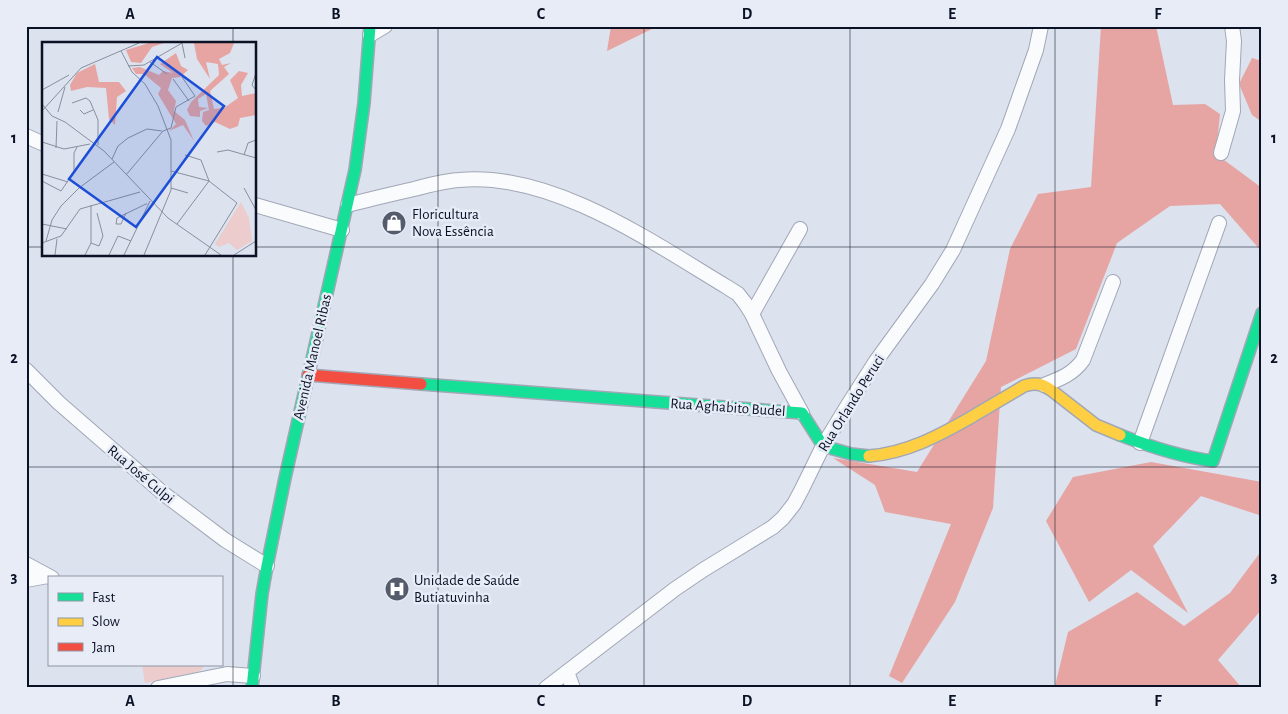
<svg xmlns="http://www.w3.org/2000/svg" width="1288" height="714" font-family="'Alegreya Sans',sans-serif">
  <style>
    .green { fill: #eccccc }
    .forest { fill: #e6a5a3 }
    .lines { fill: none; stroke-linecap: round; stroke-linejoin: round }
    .street-casing { stroke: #a1a7b6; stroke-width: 16 }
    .fast-casing { stroke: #a1a7b6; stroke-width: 14 }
    .slow-casing { stroke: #a1a7b6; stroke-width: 14 }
    .jam-casing { stroke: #a1a7b6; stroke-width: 14 }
    .street { stroke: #fafbfc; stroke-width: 14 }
    .fast { stroke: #16e098; stroke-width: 11 }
    .slow { stroke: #ffcf43; stroke-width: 11 }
    .jam { stroke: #f24e42; stroke-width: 11 }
    .grid { fill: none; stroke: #0b1225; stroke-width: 1; stroke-opacity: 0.55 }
    .labels { text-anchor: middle; stroke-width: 5; stroke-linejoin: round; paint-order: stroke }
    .poi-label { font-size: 15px; fill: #0b1225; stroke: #e7ecf7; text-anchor: start }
    .street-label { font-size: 15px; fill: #0b1225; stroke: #e7ecf7 }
    .inset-road { fill: none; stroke: #888f9e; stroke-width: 1 }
    .view { fill: #1d4ed8; fill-opacity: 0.15; stroke: #1d4ed8; stroke-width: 2.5 }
    .inset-edge { fill: none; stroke: #0b1225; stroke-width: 2.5 }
    .neatline { fill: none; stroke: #0b1225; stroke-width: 2 }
    .grid-label { font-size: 16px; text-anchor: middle; font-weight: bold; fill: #0b1225 }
  </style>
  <rect width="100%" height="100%" fill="#dce2ee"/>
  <path class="green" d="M142 665H203C203 669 201 670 198 672L145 683Z"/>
  <g class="forest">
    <path d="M611 26H658L607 51Z"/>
    <path d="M1101 26H1156L1173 105 1205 104 1220 114 1216 154 1262 188V252L1220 204 1170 206 1117 243 1076 349 1001 387 993 508 955 602 902 683 889 676 951 524 885 512 875 485 833 458 917 472 986 361 1010 249 1038 194 1091 187Z"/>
    <path d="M1252 58 1262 61V122L1252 115 1239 84Z"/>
    <path d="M1151 462 1262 482V516L1201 496 1153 546 1188 613 1131 570 1089 602 1046 521 1073 477Z"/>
    <path d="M1262 550V609L1218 660 1242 688H1058L1055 686 1068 632 1137 592 1184 626 1230 593Z"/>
  </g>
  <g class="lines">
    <defs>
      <g id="street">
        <path d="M370 35 385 26"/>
        <path d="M26 136 44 144"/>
        <path d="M1221 153 1233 111 1232 80 1234 41 1232 26"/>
        <path d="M255 205 342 230"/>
        <path d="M348 205C370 199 392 194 414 189 429 185 444 181 459 180 551 171 652 242 727 287L738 294 745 303 752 314 779 371 802 413"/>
        <path d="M752 314 800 229"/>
        <path d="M26 370 59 403 90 430 164 494 225 540 267 566"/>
        <path d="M1044 385C1060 379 1073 374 1083 360L1113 282"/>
        <path d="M1140 443 1219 223"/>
        <path d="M26 564 52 578"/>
        <path d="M26 580 48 576"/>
        <path d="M567 672 573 688"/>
        <path d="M158 688 227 674 253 676"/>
        <path d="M546 688 675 589 703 570 773 527 783 518 794 504 802 489 823 446 848 405 876 361 932 284 953 250 1008 129 1036 50 1041 26"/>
      </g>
      <g id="fast">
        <path d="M421 384 802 413 823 446 851 454 869 456"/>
        <path d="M1120 435C1151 447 1181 457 1213 461L1262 313"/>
        <path d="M252 688 262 594 267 566 285 478 355 170 364 103 370 26"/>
      </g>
      <path id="slow" d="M869 456C907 453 938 436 970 418 988 407 1006 397 1024 386 1035 382 1042 384 1051 390L1096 425 1120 435"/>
      <path id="jam" d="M308 375 421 384"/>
    </defs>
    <use href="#street" class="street-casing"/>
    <use href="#fast" class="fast-casing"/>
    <use href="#slow" class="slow-casing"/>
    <use href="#jam" class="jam-casing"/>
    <use href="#street" class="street"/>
    <use href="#fast" class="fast"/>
    <use href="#slow" class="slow"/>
    <use href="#jam" class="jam"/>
  </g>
  <path class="grid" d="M233 26V44M438 26V688M644 26V688M850 26V688M1055 26V688M26 247H44M255 247H1262M233 255V688M26 467H1262"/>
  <defs>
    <symbol id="shop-disc" viewBox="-11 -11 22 22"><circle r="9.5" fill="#545b6b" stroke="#e7ecf7"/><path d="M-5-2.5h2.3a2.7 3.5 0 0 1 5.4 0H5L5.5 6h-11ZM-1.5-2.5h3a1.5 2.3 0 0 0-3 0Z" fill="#fff"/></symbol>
    <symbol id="hospital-disc" viewBox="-11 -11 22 22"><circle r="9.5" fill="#545b6b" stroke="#e7ecf7"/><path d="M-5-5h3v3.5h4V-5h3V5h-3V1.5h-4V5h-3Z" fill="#fff"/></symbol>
  </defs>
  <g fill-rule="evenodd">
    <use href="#shop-disc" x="380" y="209" width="28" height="28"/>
    <use href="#hospital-disc" x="383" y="575" width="28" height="28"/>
  </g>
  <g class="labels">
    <g class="poi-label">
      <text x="412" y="219">Floricultura<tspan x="412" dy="17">Nova Essência</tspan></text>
      <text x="414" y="585">Unidade de Saúde<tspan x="414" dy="17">Butiatuvinha</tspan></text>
    </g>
    <g class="street-label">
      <text transform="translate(312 357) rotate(-77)" y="5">Avenida Manoel Ribas</text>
      <text transform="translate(851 403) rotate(-58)" y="5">Rua Orlando Peruci</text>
      <text transform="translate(728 407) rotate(4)" y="5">Rua Aghabito Budel</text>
      <text transform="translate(141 474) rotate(40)" y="5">Rua José Culpi</text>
    </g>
  </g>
  <g transform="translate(42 42)">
    <rect width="214" height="214" fill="#dce2ee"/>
    <path d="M199 160 207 176 210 199 195 208 187 201 177 205 173 202Z" fill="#eccccc"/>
    <path d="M107 1H122L110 5 99 21 89 20 84 8ZM152 1H192L188 11 177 17 180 23 189 21 182 25 187 32 168 49 172 67 182 66 196 56 188 38 197 29 206 31 199 43 200 54 214 51V73L198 76 196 84 188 87 173 80 164 84 160 79 161 70 167 68 164 52 156 57 157 65 166 66 158 69V75L148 74 145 68 149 60 177 33 176 22 164 20 168 37 155 17ZM134 11 139 24 146 28 138 35 130 36 126 48 134 59 132 69 143 78 152 99 141 83 127 89 134 82 116 52 119 46 102 32H94L90 26 98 25 117 33 121 29 131 31 118 22ZM53 22 57 40H77L84 49 75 55 73 83 67 77 64 46 45 45 29 49 28 43 35 31Z" fill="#e6a5a3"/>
    <path class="inset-road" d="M79 9 90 30 103 42 116 64 129 98V148L102 213M108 20 125 32M86 24 102 23 140 1 143 16M214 31 210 43 214 48M131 37 147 59M0 48 27 33M30 61 44 56 48 59 56 78V103M0 62 10 74 23 80 62 109 126 176 179 213M38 68 42 72 51 68M0 69 39 26 97 1M16 70 23 45M0 100 22 107 48 102M14 106 15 79M175 110 186 108 214 116M202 113 206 101 214 98M70 117 76 104 86 96 105 87 120 89M129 129 167 139 195 161 163 213M32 130V111L35 105M0 132 26 140M84 133 121 89 129 86 134 65 153 54 140 35M0 139 19 149 50 104M129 146 146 151M202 146 214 168M84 171 79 182H74L75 176 104 162H105M0 182 25 187M135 182 167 139 159 118 143 113M4 199 10 178 19 164 37 146 72 120M0 201 19 194 38 167 98 150M49 201 57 204 61 194 55 171M13 213 15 197M43 213 49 201V163M67 213 76 194 89 199M82 213 108 159M192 213 214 199"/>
    <path class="view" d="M115 15 182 64 94 185 27 137Z"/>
    <rect width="214" height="214" class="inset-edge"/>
  </g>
  <rect width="1288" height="714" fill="none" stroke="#e7ecf7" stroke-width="55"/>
  <rect x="48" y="576" width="175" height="90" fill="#e7ecf7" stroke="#8f95a3"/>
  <rect x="58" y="593" width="25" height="8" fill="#16e098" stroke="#8f95a3"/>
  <text x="92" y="602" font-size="15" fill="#0b1225">Fast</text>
  <rect x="58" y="618" width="25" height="8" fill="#ffcf43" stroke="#8f95a3"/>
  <text x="92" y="626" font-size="15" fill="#0b1225">Slow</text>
  <rect x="58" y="643" width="25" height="8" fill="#f24e42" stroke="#8f95a3"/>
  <text x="92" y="652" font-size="15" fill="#0b1225">Jam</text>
  <rect x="28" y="28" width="1232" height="658" class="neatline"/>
  <g class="grid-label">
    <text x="130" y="19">A</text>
    <text x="336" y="19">B</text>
    <text x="541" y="19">C</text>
    <text x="747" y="19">D</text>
    <text x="952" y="19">E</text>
    <text x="1158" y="19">F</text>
    <text x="14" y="143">1</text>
    <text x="1274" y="143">1</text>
    <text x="14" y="363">2</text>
    <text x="1274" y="363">2</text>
    <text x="14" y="582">3</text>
    <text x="1274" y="582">3</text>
    <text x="130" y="706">A</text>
    <text x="336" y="706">B</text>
    <text x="541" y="706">C</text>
    <text x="747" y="706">D</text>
    <text x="952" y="706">E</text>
    <text x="1158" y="706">F</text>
  </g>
</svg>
